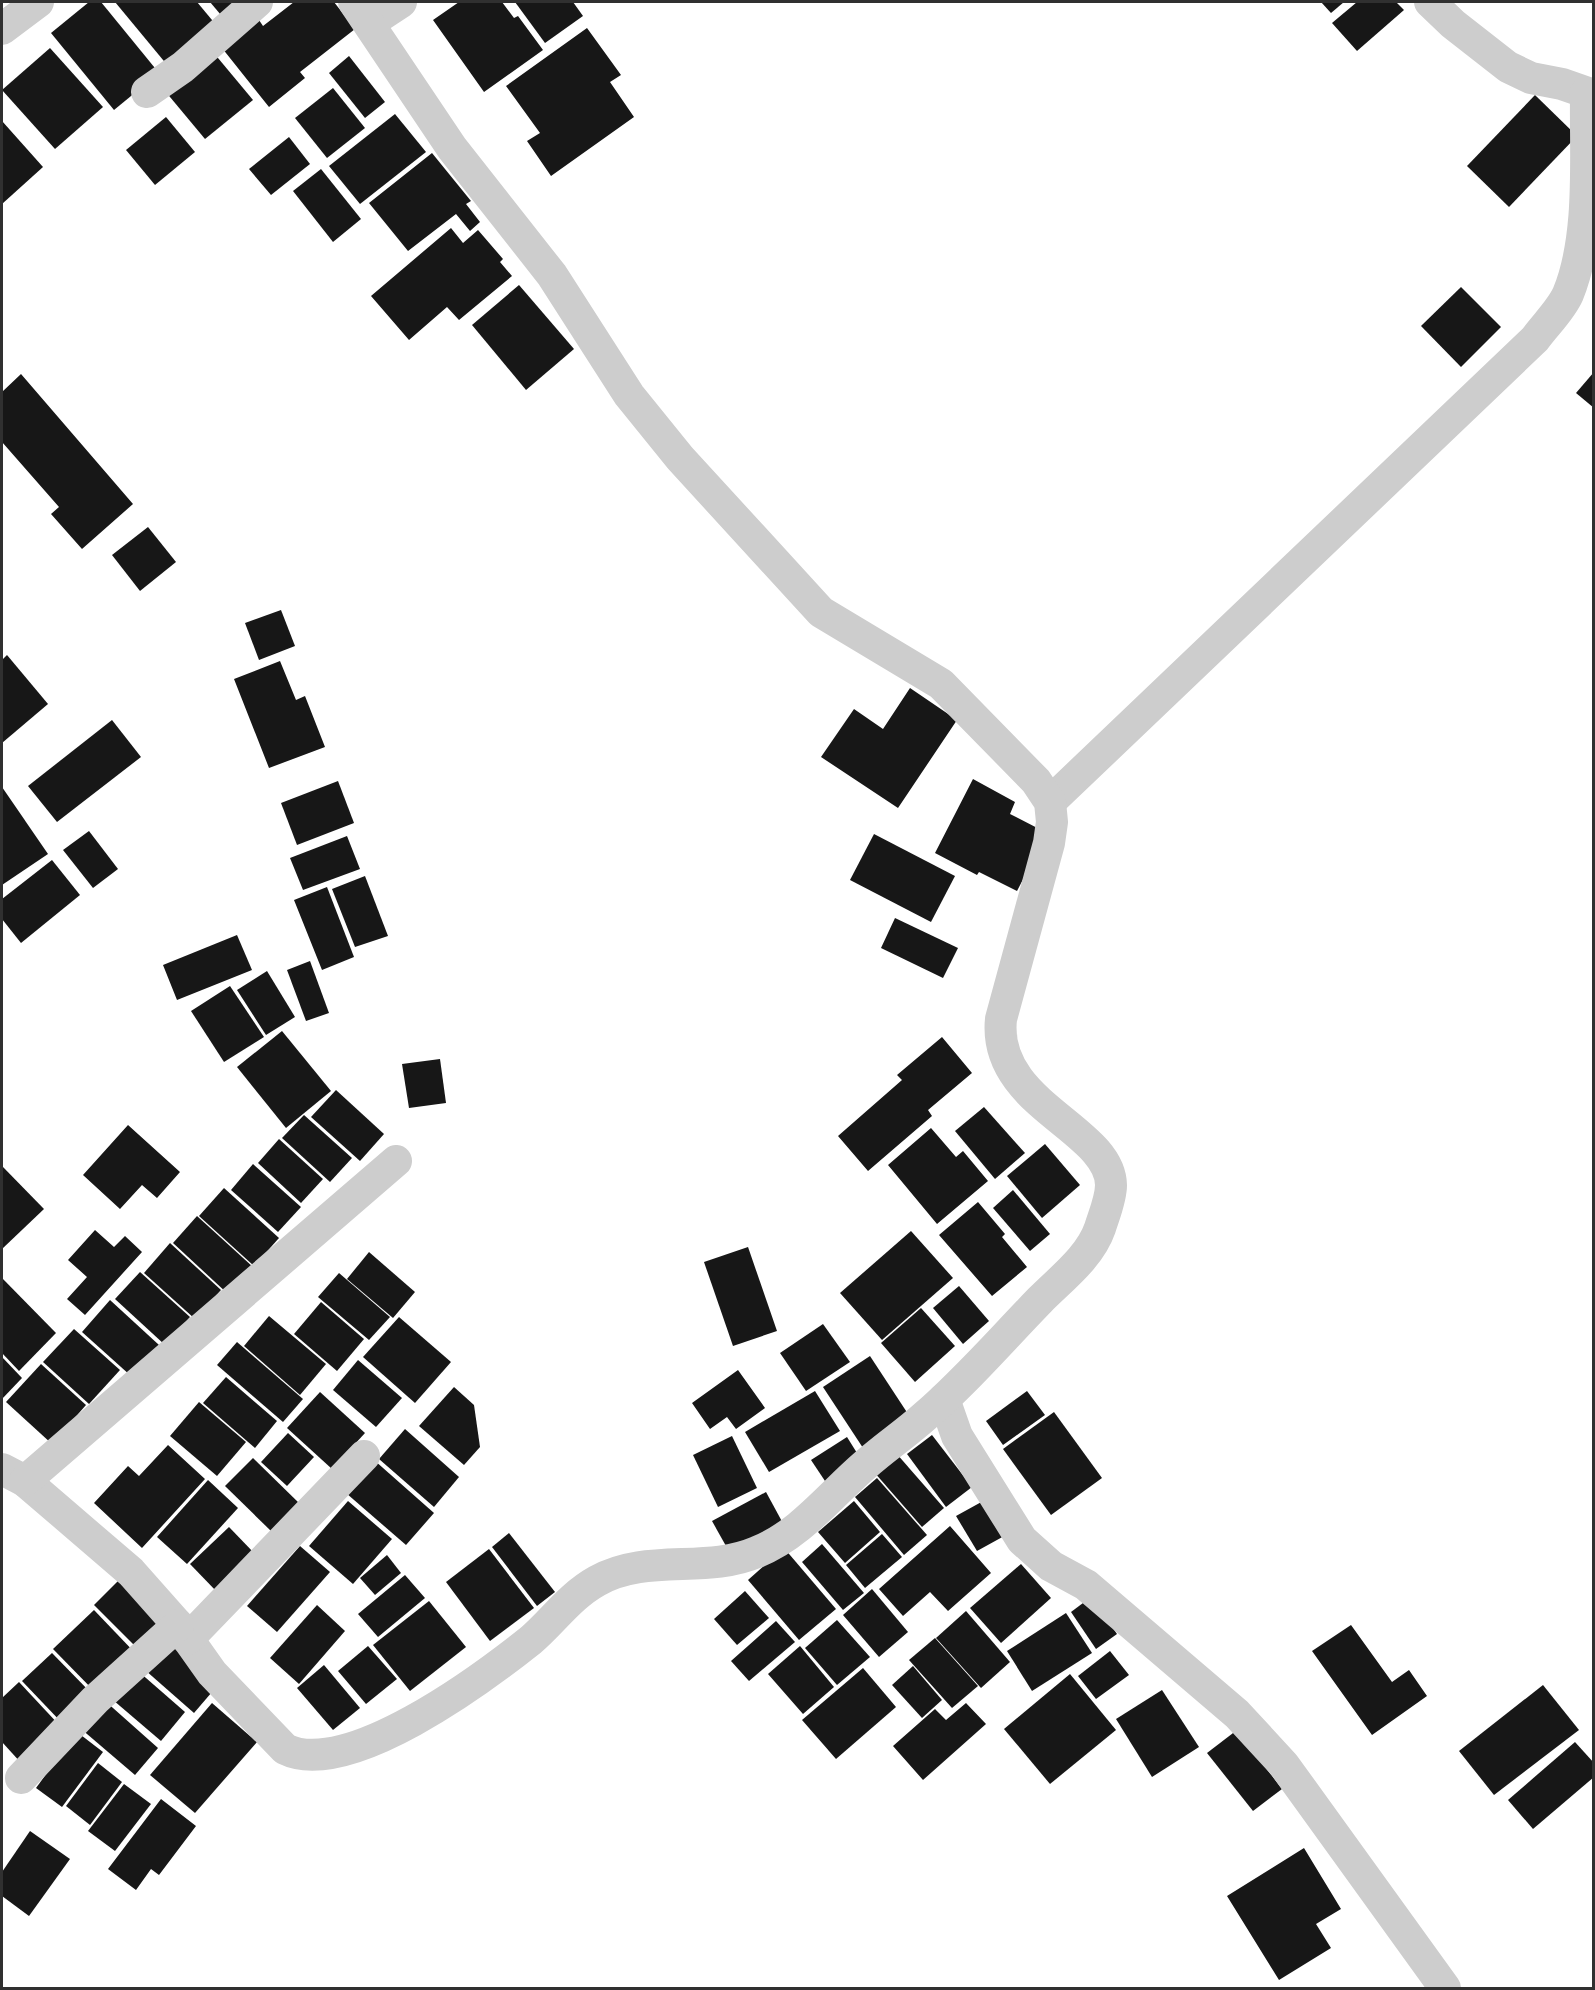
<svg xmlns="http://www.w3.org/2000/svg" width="1595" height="1990" font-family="'Sofia Sans Condensed',sans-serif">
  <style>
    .building { fill: #171717 }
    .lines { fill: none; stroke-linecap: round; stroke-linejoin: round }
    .street { stroke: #cdcdcd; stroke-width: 32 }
  </style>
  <rect width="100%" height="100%" fill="#fff"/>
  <g class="building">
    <path d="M89 2H101L159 73 114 110 51 33Z"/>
    <path d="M115 2H197L217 26 168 66Z"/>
    <path d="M210 2H249L226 21Z"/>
    <path d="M294 2H334L355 29 300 72 305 78 269 107 222 48 259 20 263 26Z"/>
    <path d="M459 2H502L514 18 518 16 543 50 484 92 433 20Z"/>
    <path d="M515 2H573L583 16 545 43Z"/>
    <path d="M1321 2H1344L1331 13Z"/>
    <path d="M1357 2H1396L1404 10 1357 51 1332 23Z"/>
    <path d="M587 28 621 75 610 82 634 117 551 176 527 141 540 133 506 86Z"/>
    <path d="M50 48 103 107 55 149 2 90Z"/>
    <path d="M213 52 253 100 205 139 165 91Z"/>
    <path d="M349 56 385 102 365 118 329 73Z"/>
    <path d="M333 88 365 128 327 158 295 118Z"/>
    <path d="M1535 95 1577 136 1509 207 1467 166Z"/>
    <path d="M395 114 426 152 360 204 329 166Z"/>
    <path d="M166 117 195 152 155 185 126 150Z"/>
    <path d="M2 121 43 167 2 204Z"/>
    <path d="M289 137 310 164 271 195 249 169Z"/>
    <path d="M432 153 471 201 466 204 480 222 470 231 456 214 408 251 369 203Z"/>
    <path d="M321 169 361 219 333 242 293 191Z"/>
    <path d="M451 228 463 243 478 230 503 259 500 262 512 276 459 320 447 307 409 340 371 296Z"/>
    <path d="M519 285 574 349 526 390 472 325Z"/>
    <path d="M1461 287 1501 327 1461 367 1421 326Z"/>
    <path d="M1594 372V408L1576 393Z"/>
    <path d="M21 374 133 504 82 549 51 514 59 507 2 442V392Z"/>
    <path d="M148 527 176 562 140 591 112 555Z"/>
    <path d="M281 610 295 646 259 660 245 623Z"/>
    <path d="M7 655 48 704 2 743V660Z"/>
    <path d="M280 661 296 700 305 696 325 747 269 768 234 679Z"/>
    <path d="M910 688 957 720 898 808 821 757 854 709 883 729Z"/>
    <path d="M112 720 141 757 57 822 28 786Z"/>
    <path d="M973 779 1015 802 1010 814 1047 833 1017 891 979 872 977 875 935 853Z"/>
    <path d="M338 781 354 823 297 845 281 803Z"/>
    <path d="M2 787 48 854 2 885Z"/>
    <path d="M89 831 118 869 93 888 63 850Z"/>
    <path d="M874 834 955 876 931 922 850 880Z"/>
    <path d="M347 836 360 869 303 890 290 858Z"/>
    <path d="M52 860 80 895 21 943 2 919V899Z"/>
    <path d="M365 876 388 936 355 947 332 889Z"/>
    <path d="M327 887 354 957 322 970 294 900Z"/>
    <path d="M895 918 958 948 943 978 881 948Z"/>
    <path d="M237 935 252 970 177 1000 163 965Z"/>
    <path d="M310 961 329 1013 306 1021 287 970Z"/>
    <path d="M267 971 295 1017 266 1035 237 990Z"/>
    <path d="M230 986 264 1037 224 1062 191 1011Z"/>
    <path d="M282 1031 331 1091 286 1128 237 1067Z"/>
    <path d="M942 1037 972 1073 928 1110 932 1116 868 1171 838 1136 902 1080 897 1075Z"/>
    <path d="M440 1059 446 1103 409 1108 402 1064Z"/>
    <path d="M336 1090 384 1134 360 1161 311 1117Z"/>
    <path d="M984 1107 1025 1153 995 1179 955 1131Z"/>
    <path d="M304 1115 352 1158 330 1182 282 1138Z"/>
    <path d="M128 1125 180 1172 157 1198 142 1185 120 1209 83 1175Z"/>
    <path d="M931 1128 956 1157 963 1151 988 1181 937 1224 888 1165Z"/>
    <path d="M279 1139 323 1179 301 1203 258 1163Z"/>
    <path d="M1045 1144 1080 1185 1042 1218 1007 1176Z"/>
    <path d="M253 1164 301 1207 278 1232 231 1190Z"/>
    <path d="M3 1167 44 1209 2 1249V1168Z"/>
    <path d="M224 1188 279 1238 254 1266 199 1216Z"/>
    <path d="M1013 1190 1050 1234 1030 1251 993 1208Z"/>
    <path d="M978 1202 1005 1234 1002 1237 1027 1267 992 1296 939 1235Z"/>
    <path d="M197 1216 253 1267 228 1294 173 1243Z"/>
    <path d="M95 1230 114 1247 125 1236 142 1252 85 1315 67 1299 87 1277 68 1260Z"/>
    <path d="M911 1231 953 1278 882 1340 840 1293Z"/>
    <path d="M170 1243 221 1290 195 1319 144 1273Z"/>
    <path d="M748 1247 777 1331 733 1346 704 1262Z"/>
    <path d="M369 1252 415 1292 393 1318 347 1279Z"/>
    <path d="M140 1272 190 1317 165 1345 115 1299Z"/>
    <path d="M339 1273 390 1317 369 1340 318 1297Z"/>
    <path d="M2 1278 56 1333 19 1371 2 1353Z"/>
    <path d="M959 1286 989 1321 963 1344 933 1308Z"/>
    <path d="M110 1300 159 1345 131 1376 82 1332Z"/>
    <path d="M321 1302 364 1339 337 1371 294 1334Z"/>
    <path d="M921 1308 955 1346 915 1382 881 1343Z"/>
    <path d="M269 1316 326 1364 300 1395 244 1346Z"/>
    <path d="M399 1317 451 1362 415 1403 363 1357Z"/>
    <path d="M823 1324 850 1362 806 1391 780 1353Z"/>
    <path d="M74 1329 120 1370 89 1404 43 1362Z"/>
    <path d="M237 1342 303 1399 283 1422 217 1365Z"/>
    <path d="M870 1356 910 1417 863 1448 823 1387Z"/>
    <path d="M2 1357 22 1378 2 1399Z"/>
    <path d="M358 1360 402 1398 376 1427 333 1390Z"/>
    <path d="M41 1364 86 1405 52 1444 6 1402Z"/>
    <path d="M738 1370 765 1408 736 1429 727 1417 710 1429 692 1403Z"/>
    <path d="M226 1377 277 1421 255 1448 203 1403Z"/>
    <path d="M454 1387 474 1405 480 1447 464 1465 419 1426Z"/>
    <path d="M815 1391 840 1431 769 1472 745 1432Z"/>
    <path d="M1027 1391 1045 1415 1003 1445 986 1421Z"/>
    <path d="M320 1392 365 1433 332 1469 287 1428Z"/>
    <path d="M199 1402 246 1442 217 1476 170 1436Z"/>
    <path d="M1054 1412 1102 1478 1051 1515 1003 1449Z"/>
    <path d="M405 1429 459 1477 434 1507 379 1459Z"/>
    <path d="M288 1433 314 1457 287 1486 261 1462Z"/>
    <path d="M932 1435 972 1487 946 1507 907 1454Z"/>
    <path d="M732 1436 757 1488 718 1507 693 1455Z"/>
    <path d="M847 1437 862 1461 827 1484 811 1460Z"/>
    <path d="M168 1445 205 1479 142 1548 94 1503 128 1466 139 1476Z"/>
    <path d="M896 1453 944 1508 922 1527 874 1472Z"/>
    <path d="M253 1458 301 1505 273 1533 225 1486Z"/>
    <path d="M374 1460 434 1513 406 1545 346 1493Z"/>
    <path d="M877 1478 927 1535 904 1555 855 1497Z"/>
    <path d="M208 1480 238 1508 187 1564 157 1537Z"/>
    <path d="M766 1492 785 1527 731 1555 712 1521Z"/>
    <path d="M985 1500 1006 1535 977 1551 956 1516Z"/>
    <path d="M348 1501 392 1539 353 1584 309 1546Z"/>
    <path d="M854 1501 880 1532 845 1563 818 1532Z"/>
    <path d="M950 1526 991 1573 948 1611 930 1592 903 1616 879 1589Z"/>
    <path d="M229 1527 257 1556 218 1593 190 1564Z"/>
    <path d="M509 1533 555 1592 537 1606 492 1547Z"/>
    <path d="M882 1534 902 1557 865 1588 846 1565Z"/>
    <path d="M822 1544 864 1593 843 1610 802 1562Z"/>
    <path d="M300 1546 330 1572 277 1632 247 1606Z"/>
    <path d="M784 1548 836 1609 799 1640 748 1580Z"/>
    <path d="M489 1549 534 1608 490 1641 446 1582Z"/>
    <path d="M387 1555 401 1573 375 1595 360 1578Z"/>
    <path d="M1021 1564 1051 1598 1001 1643 970 1608Z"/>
    <path d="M405 1575 425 1598 378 1637 358 1614Z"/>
    <path d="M122 1577 168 1624 141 1652 94 1605Z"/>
    <path d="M872 1589 908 1632 879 1657 843 1615Z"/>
    <path d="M745 1591 769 1618 737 1645 714 1619Z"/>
    <path d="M1091 1597 1117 1634 1096 1649 1071 1612Z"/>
    <path d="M429 1601 466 1647 410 1691 373 1645Z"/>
    <path d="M317 1605 345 1631 299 1684 270 1658Z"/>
    <path d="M94 1610 138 1656 98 1695 53 1649Z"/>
    <path d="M966 1611 1010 1662 981 1688 936 1638Z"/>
    <path d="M1066 1613 1092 1653 1032 1691 1007 1651Z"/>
    <path d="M837 1620 870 1657 837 1685 805 1648Z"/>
    <path d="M776 1621 795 1642 749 1681 731 1661Z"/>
    <path d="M1351 1625 1392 1682 1409 1670 1427 1696 1372 1735 1312 1651Z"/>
    <path d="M935 1638 978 1686 952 1708 909 1660Z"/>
    <path d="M168 1643 218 1685 194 1713 145 1670Z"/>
    <path d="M368 1646 397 1679 366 1704 338 1671Z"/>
    <path d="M800 1646 834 1687 803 1714 768 1674Z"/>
    <path d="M1110 1651 1129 1675 1096 1699 1078 1676Z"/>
    <path d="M52 1653 93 1695 63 1724 22 1681Z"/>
    <path d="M324 1665 360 1708 333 1730 297 1688Z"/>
    <path d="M913 1666 942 1700 922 1718 892 1685Z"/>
    <path d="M863 1668 896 1707 836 1759 802 1720Z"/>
    <path d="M138 1671 185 1712 161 1741 113 1700Z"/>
    <path d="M1070 1674 1116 1730 1050 1784 1004 1729Z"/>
    <path d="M19 1682 61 1727 22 1764 2 1742V1698Z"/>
    <path d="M1543 1685 1579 1730 1494 1795 1459 1751Z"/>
    <path d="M1162 1690 1199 1747 1152 1777 1116 1719Z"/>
    <path d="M104 1700 158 1748 135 1775 80 1728Z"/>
    <path d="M212 1703 257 1742 195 1813 150 1775Z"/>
    <path d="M966 1703 986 1724 923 1780 893 1746 935 1709 946 1720Z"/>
    <path d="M1237 1730 1282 1789 1253 1811 1207 1753Z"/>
    <path d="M77 1732 103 1752 62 1807 36 1788Z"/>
    <path d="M1575 1742 1594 1763V1777L1533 1829 1508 1800Z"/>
    <path d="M98 1763 122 1782 90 1825 66 1806Z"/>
    <path d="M124 1784 151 1804 115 1851 88 1831Z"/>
    <path d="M161 1799 196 1826 159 1875 151 1869 136 1890 108 1869Z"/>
    <path d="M30 1831 70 1859 29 1916 2 1896V1872Z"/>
    <path d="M1304 1848 1341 1909 1316 1924 1331 1948 1279 1980 1227 1896Z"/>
  </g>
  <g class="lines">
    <g class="street">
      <path d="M1430 2 1453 24 1508 67 1531 78 1562 84 1594 95"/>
      <path d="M369 23 401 2"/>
      <path d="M2 29 38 2"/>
      <path d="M147 92 183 67 257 2"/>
      <path d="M1050 802 1535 339C1545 325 1561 310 1568 294 1592 236 1585 155 1586 93"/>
      <path d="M944 1399 957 1436 1022 1540 1051 1566 1086 1585 1237 1714 1284 1765 1445 1988"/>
      <path d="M2 1469 25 1481 131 1572 178 1625 212 1673 285 1749C347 1780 482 1679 531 1640 553 1621 570 1596 597 1581 647 1553 706 1574 757 1552 800 1535 830 1495 865 1465 884 1448 905 1434 924 1417 965 1382 1002 1339 1040 1300 1062 1278 1090 1257 1100 1228 1104 1215 1111 1199 1111 1185 1110 1128 992 1105 1001 1019L1049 843 1052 822 1050 802 1036 781 941 684 821 612 680 458 629 395 552 275 452 148 354 2"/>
      <path d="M25 1481 396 1161"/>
      <path d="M188 1639 364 1456"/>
      <path d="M21 1778 95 1700 178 1625"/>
    </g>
  </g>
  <rect width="1595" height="1990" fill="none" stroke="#303030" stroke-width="6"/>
</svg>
